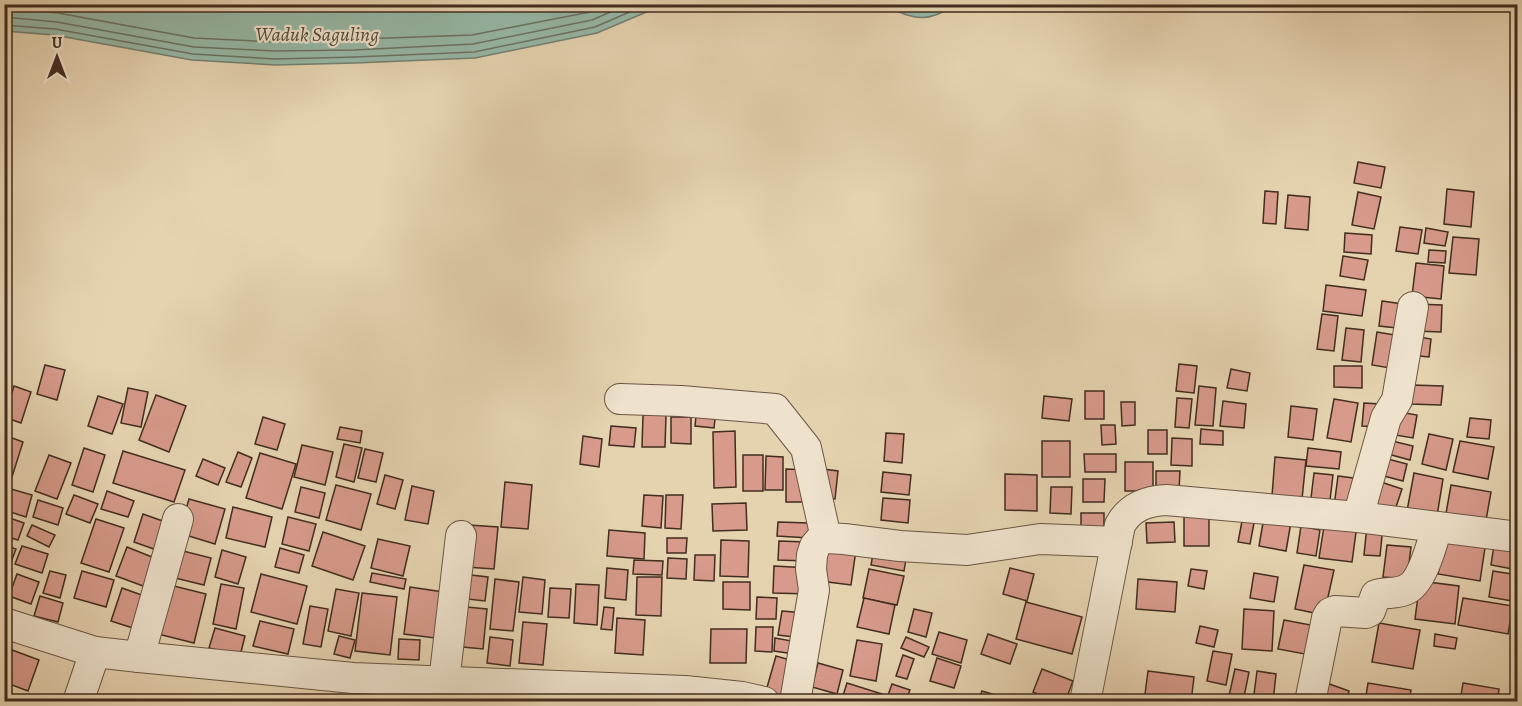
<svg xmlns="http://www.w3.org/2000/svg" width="1522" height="706" font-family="Alegreya,serif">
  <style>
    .water { fill: #96b8a7; stroke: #748071; stroke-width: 1.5 }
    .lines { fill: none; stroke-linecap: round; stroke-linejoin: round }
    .shore { stroke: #6c7263; stroke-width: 1.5 }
    .building { fill: #d79a8b; stroke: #422d1f; stroke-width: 1.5 }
    .minor-casing { stroke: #6b5643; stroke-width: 32 }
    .minor { stroke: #eee2cc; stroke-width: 30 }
    .labels { text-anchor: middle; stroke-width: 4.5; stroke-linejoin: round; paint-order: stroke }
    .water-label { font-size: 20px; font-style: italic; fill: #53493a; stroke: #eee2cc }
  </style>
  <rect width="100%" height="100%" fill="#e5d3b0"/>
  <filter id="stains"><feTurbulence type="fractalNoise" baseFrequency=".00333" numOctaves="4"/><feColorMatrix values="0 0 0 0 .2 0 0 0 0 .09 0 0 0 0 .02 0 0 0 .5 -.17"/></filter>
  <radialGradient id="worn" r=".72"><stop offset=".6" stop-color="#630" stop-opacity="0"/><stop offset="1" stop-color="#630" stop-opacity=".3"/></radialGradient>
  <g class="water">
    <path d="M4 5 5 4 663 5 597 33 475 58 355 63 275 65 192 60 54 35 5 31Z"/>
    <path d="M880 5H955C923 26 913 17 880 5Z"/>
  </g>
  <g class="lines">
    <g class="shore">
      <path d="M4 8 58 13 194 38 276 42 472 35 590 12 606 4"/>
      <path d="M4 17 57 22 194 47 275 51 354 50 473 44 592 20 629 4"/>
      <path d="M4 25 55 29 193 54 275 59 355 57 474 52 595 27 648 4"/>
    </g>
  </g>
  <g class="building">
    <path d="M1358 162 1385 167 1381 188 1354 183Z"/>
    <path d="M1447 189 1474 192 1471 227 1444 224Z"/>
    <path d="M1265 191 1278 192 1276 224 1263 223Z"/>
    <path d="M1358 192 1381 197 1374 229 1352 225Z"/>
    <path d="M1288 195 1310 197 1308 230 1285 228Z"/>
    <path d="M1400 227 1422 230 1418 254 1396 251Z"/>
    <path d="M1426 228 1448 232 1445 246 1424 243Z"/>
    <path d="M1345 233 1372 235 1371 254 1344 252Z"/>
    <path d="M1453 237 1479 239 1476 275 1449 273Z"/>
    <path d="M1429 250 1446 251 1445 263 1428 262Z"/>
    <path d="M1343 256 1368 260 1364 280 1340 276Z"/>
    <path d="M1416 263 1444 266 1441 299 1412 296Z"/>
    <path d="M1326 285 1366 290 1362 316 1323 311Z"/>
    <path d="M1382 301 1410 305 1406 329 1379 326Z"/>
    <path d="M1416 304 1442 305 1441 332 1415 331Z"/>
    <path d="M1322 314 1338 316 1334 351 1317 349Z"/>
    <path d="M1346 328 1364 330 1361 362 1342 360Z"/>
    <path d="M1377 332 1401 336 1396 369 1372 365Z"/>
    <path d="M1413 336 1431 339 1429 357 1410 355Z"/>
    <path d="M1179 364 1197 366 1194 393 1176 391Z"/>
    <path d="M45 365 65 370 57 400 37 394Z"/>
    <path d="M1334 366H1362V388L1334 387Z"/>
    <path d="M1231 369 1250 373 1247 391 1227 388Z"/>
    <path d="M1411 385 1443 386 1441 405 1410 404Z"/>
    <path d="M14 386 31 392 21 423 4 417Z"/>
    <path d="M1199 386 1216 388 1213 426 1195 425Z"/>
    <path d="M128 388 148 392 141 427 121 423Z"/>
    <rect x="1085" y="391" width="19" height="28"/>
    <path d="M156 395 186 406 169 452 139 440Z"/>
    <path d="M98 396 123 404 112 434 88 426Z"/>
    <path d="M1044 396 1072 399 1069 421 1042 418Z"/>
    <path d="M1177 398 1192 399 1189 428 1175 427Z"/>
    <path d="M1334 399 1358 403 1351 442 1327 438Z"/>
    <path d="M1223 401 1246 404 1244 428 1220 426Z"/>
    <path d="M1121 402H1135V425L1122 426Z"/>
    <path d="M1364 403 1380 404 1378 427 1362 426Z"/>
    <path d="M1291 406 1317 409 1313 440 1288 437Z"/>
    <path d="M1394 411 1417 415 1413 438 1389 434Z"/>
    <path d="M643 415H666L665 447H642Z"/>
    <path d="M696 416 715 419 714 428 695 426Z"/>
    <path d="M263 417 285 424 277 450 255 444Z"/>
    <path d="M671 417H691V444L671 443Z"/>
    <path d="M1470 418 1491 420 1489 439 1467 437Z"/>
    <path d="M1101 425H1115L1116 444 1102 445Z"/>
    <path d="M611 426 636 428 634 447 609 445Z"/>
    <path d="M340 427 362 431 360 443 337 439Z"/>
    <path d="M1201 429 1223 431V445L1200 444Z"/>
    <rect x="1148" y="430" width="19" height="24"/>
    <path d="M735 431 736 487 714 488 713 432Z"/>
    <path d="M886 433 904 434 902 463 884 461Z"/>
    <path d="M1429 434 1453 439 1446 470 1422 464Z"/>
    <path d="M4 435 23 442 11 480 4 478Z"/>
    <path d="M583 436 602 439 599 467 580 464Z"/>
    <path d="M1172 438 1192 439V466L1171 465Z"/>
    <path d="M1388 440 1413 446 1410 460 1384 453Z"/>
    <rect x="1042" y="441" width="28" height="36"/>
    <path d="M1460 441 1494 447 1488 479 1453 472Z"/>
    <path d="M344 444 362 448 354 482 336 477Z"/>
    <path d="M302 445 333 452 325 485 294 477Z"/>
    <path d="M84 448 105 455 93 492 72 485Z"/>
    <path d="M1308 448 1341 452 1339 469 1306 466Z"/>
    <path d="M365 449 383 453 376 482 358 478Z"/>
    <path d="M123 451 185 470 174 502 113 483Z"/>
    <path d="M238 452 252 458 241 487 226 482Z"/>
    <path d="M260 453 296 464 282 509 246 498Z"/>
    <path d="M1084 454H1116V472H1085Z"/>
    <path d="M49 455 71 463 57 499 35 491Z"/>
    <rect x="743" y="455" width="20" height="36"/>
    <path d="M766 456 783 457V490H765Z"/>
    <path d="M1275 457 1306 460 1302 499 1272 496Z"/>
    <path d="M1384 458 1407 464 1403 481 1380 475Z"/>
    <path d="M203 459 225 468 218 485 196 476Z"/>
    <rect x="1125" y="462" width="28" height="29"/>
    <path d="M815 468 838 471 835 499 813 497Z"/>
    <path d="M786 469 807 470V502H786Z"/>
    <path d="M1156 471H1180L1179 490 1156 489Z"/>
    <path d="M883 472 911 475 909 495 881 492Z"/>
    <path d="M1314 473 1333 475 1330 500 1311 498Z"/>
    <path d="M1414 473 1443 479 1437 516 1407 511Z"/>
    <path d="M1005 474 1037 475V511L1005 510Z"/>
    <path d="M385 475 403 480 395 509 377 504Z"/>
    <path d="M1338 476 1361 479 1356 509 1334 506Z"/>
    <path d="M1083 479H1105L1104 502H1083Z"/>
    <path d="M505 482 532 485 528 529 501 527Z"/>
    <path d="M1381 482 1402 489 1394 513 1373 506Z"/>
    <path d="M336 485 371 494 361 530 326 520Z"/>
    <path d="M1451 485 1491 492 1485 526 1445 519Z"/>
    <path d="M412 486 434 491 428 524 405 520Z"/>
    <path d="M4 487 32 495 26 517 4 510Z"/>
    <path d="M301 487 325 493 319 518 295 512Z"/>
    <path d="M1051 487H1072L1071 514 1050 513Z"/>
    <path d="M107 491 134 501 128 517 101 509Z"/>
    <path d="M74 495 98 504 90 523 66 514Z"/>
    <path d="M644 495 663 496 661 528 642 526Z"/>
    <path d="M666 495H683L681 529 665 528Z"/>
    <path d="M883 498 910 500 908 523 881 520Z"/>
    <path d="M189 499 225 509 215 544 179 533Z"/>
    <path d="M38 500 63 508 58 525 33 517Z"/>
    <path d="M746 503 747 530 713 531 712 504Z"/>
    <path d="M233 507 272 517 265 547 226 538Z"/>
    <rect x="1184" y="512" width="25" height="34"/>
    <path d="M1081 513H1104V528L1081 529Z"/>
    <path d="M143 514 174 525 165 553 134 542Z"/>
    <path d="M4 516 24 523 18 540 4 536Z"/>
    <path d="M1243 516 1255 518 1250 544 1238 542Z"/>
    <path d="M288 517 316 524 309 551 282 544Z"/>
    <path d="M1264 517 1291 522 1286 551 1259 546Z"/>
    <path d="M96 519 124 528 109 572 81 563Z"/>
    <path d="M1325 520 1357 525 1352 562 1319 558Z"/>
    <path d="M778 522 809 523V538L777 536Z"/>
    <path d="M1174 522 1175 542 1147 543 1146 523Z"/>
    <path d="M32 525 55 535 49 547 27 536Z"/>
    <path d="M469 525 498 527 494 569 466 567Z"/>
    <path d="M1367 525 1383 526 1380 556 1364 555Z"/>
    <path d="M1301 526 1320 530 1316 556 1297 553Z"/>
    <path d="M609 530 645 533 644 559 607 556Z"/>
    <path d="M323 532 365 546 353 580 312 566Z"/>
    <path d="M1445 535 1486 541 1480 581 1438 574Z"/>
    <path d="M667 538H687L686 553H667Z"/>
    <path d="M378 539 410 546 403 576 371 568Z"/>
    <path d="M721 540 749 541 748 577 720 576Z"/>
    <path d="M779 541 807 542 806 561 778 560Z"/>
    <path d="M4 545 16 549 4 581Z"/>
    <path d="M1387 545 1411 547 1407 579 1383 577Z"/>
    <path d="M1494 545 1518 549V570L1491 565Z"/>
    <path d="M22 546 48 554 42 573 15 564Z"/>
    <path d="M825 546 856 550 851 585 820 581Z"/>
    <path d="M127 547 157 559 146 587 116 576Z"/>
    <path d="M280 548 304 555 299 573 275 567Z"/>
    <path d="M874 548 907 553 904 571 871 565Z"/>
    <path d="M179 550 211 558 204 585 171 577Z"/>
    <path d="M222 550 246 557 238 584 215 577Z"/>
    <path d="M695 555H715L714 581 694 580Z"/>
    <path d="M668 558 687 559 686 579 667 578Z"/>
    <path d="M634 560 663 561 662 575 633 574Z"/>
    <path d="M1304 565 1334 570 1324 615 1295 609Z"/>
    <path d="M774 566 810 568 809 594 773 593Z"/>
    <path d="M607 568 628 570 626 600 605 598Z"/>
    <path d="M1010 568 1034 574 1027 601 1003 594Z"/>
    <path d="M869 569 904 576 897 605 863 598Z"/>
    <path d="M1191 569 1207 571 1204 589 1188 586Z"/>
    <path d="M50 571 66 575 60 598 43 593Z"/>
    <path d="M82 571 114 580 106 607 74 598Z"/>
    <path d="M1493 571 1518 575V602L1489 597Z"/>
    <path d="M372 573 406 579 404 589 370 582Z"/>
    <path d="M1254 573 1278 577 1274 602 1250 598Z"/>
    <path d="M17 574 39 582 31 604 9 596Z"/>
    <path d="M261 574 307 586 297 624 251 612Z"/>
    <path d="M462 574 488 577 485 601 459 598Z"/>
    <path d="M523 577 545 580 542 614 519 612Z"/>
    <path d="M637 577H662L661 616 636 615Z"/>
    <path d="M495 579 519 582 513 631 490 629Z"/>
    <path d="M1138 579 1177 582 1175 612 1136 609Z"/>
    <path d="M1420 581 1459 586 1455 624 1415 619Z"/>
    <path d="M723 582H750V610L723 609Z"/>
    <path d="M221 584 244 588 236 629 213 624Z"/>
    <path d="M576 584 599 585 597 625 574 623Z"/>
    <path d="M170 585 206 594 194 643 158 634Z"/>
    <path d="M410 587 450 593 443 639 404 634Z"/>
    <path d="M122 588 150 598 139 630 111 621Z"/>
    <path d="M550 588 571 589 569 618 548 617Z"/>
    <path d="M336 589 359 593 351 636 328 631Z"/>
    <path d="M362 593 397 597 390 655 355 651Z"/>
    <path d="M40 596 63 603 58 622 34 616Z"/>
    <path d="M757 597 777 598 776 619H756Z"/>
    <path d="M864 598 895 605 889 634 857 627Z"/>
    <path d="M1463 598 1513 606 1508 634 1458 625Z"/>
    <path d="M1026 602 1082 617 1072 654 1016 639Z"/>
    <path d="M310 606 328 609 321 647 303 644Z"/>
    <path d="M456 606 487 609 483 649 452 646Z"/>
    <path d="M604 607 614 608 612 630 601 629Z"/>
    <path d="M914 609 932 613 926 637 908 632Z"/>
    <path d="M1244 609 1274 611 1272 651 1242 649Z"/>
    <path d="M782 611 805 613 802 638 778 635Z"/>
    <path d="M617 618 645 620 643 655 615 653Z"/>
    <path d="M1284 620 1316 626 1310 655 1278 649Z"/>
    <path d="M260 621 294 629 288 654 253 646Z"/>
    <path d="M523 622 547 624 543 665 519 663Z"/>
    <path d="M1379 623 1420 630 1413 669 1372 662Z"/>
    <path d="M1200 626 1218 630 1214 647 1196 643Z"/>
    <path d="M756 627H773L772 652 755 651Z"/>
    <path d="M215 628 245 636 240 656 209 648Z"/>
    <path d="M711 629H747L746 663H710Z"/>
    <path d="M939 632 967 640 961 663 932 654Z"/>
    <path d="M988 634 1017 644 1010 664 981 654Z"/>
    <path d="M1435 634 1457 638 1455 649 1434 646Z"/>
    <path d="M339 636 355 640 350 658 334 654Z"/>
    <path d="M490 637 513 640 510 666 487 663Z"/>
    <path d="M906 637 929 647 924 657 901 648Z"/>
    <path d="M775 638 803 643 801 655 774 651Z"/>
    <path d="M399 639 420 640 419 660 398 659Z"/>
    <path d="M857 640 882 644 876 681 850 676Z"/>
    <path d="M4 647 39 660 28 691 4 682Z"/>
    <path d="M1213 651 1232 654 1226 685 1207 681Z"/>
    <path d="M903 655 914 659 907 679 896 676Z"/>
    <path d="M776 656 797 662 788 697 766 691Z"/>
    <path d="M937 658 961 666 954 688 930 681Z"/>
    <path d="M818 663 843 670 837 694 812 687Z"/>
    <path d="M1042 669 1073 681 1065 702H1056L1033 692Z"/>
    <path d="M1235 669 1249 672 1243 702 1228 700Z"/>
    <path d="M1148 671 1194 677 1191 702H1144Z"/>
    <path d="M1257 671 1276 674 1273 702H1253Z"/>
    <path d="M1324 682 1349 691 1346 702H1317Z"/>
    <path d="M847 683 882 694 880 702H841Z"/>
    <path d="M1368 683 1411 690 1409 702H1365Z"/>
    <path d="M1463 683 1499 689 1497 702H1460Z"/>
    <path d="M892 684 910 690 905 702 886 701Z"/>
    <path d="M982 691 1015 701 978 702Z"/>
    <path d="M934 695 951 702H931Z"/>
  </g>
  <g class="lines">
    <defs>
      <g id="minor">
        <path d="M620 399 681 401 775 409 806 448 826 538"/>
        <path d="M1358 517 1386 418 1397 400 1413 307"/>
        <path d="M4 623 95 652 139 657 353 678 685 691 742 697 764 702"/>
        <path d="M139 657 178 519"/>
        <path d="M444 682 461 536"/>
        <path d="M78 702 95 652"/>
        <path d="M795 702 814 590 811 569 812 555 815 546 820 540 826 538 844 539 900 546 967 550 1040 539 1117 542"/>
        <path d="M1085 702 1120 525C1130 507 1146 501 1166 500L1358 517 1518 537"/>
        <path d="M1310 702 1327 618 1330 613 1335 611 1366 613 1370 611 1376 595C1386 592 1396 594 1405 590 1422 584 1432 544 1437 527"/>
      </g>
    </defs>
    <use href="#minor" class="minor-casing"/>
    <use href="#minor" class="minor"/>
  </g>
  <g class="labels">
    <g class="water-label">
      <text x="317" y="41">Waduk Saguling</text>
    </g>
  </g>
  <rect width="1522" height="706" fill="none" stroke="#e5d3b0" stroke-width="24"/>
  <rect x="6" y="6" width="1510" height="694" fill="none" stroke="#422d1f" stroke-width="3"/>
  <rect x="12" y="12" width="1498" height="682" fill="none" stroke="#422d1f" stroke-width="1.5"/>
  <g transform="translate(57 57)" stroke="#eee2cc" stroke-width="4.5" paint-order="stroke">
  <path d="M0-4.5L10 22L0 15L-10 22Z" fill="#422d1f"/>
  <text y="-9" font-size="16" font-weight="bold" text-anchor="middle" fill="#422d1f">U</text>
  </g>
  <rect width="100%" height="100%" filter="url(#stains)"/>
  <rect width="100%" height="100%" fill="url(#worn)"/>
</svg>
